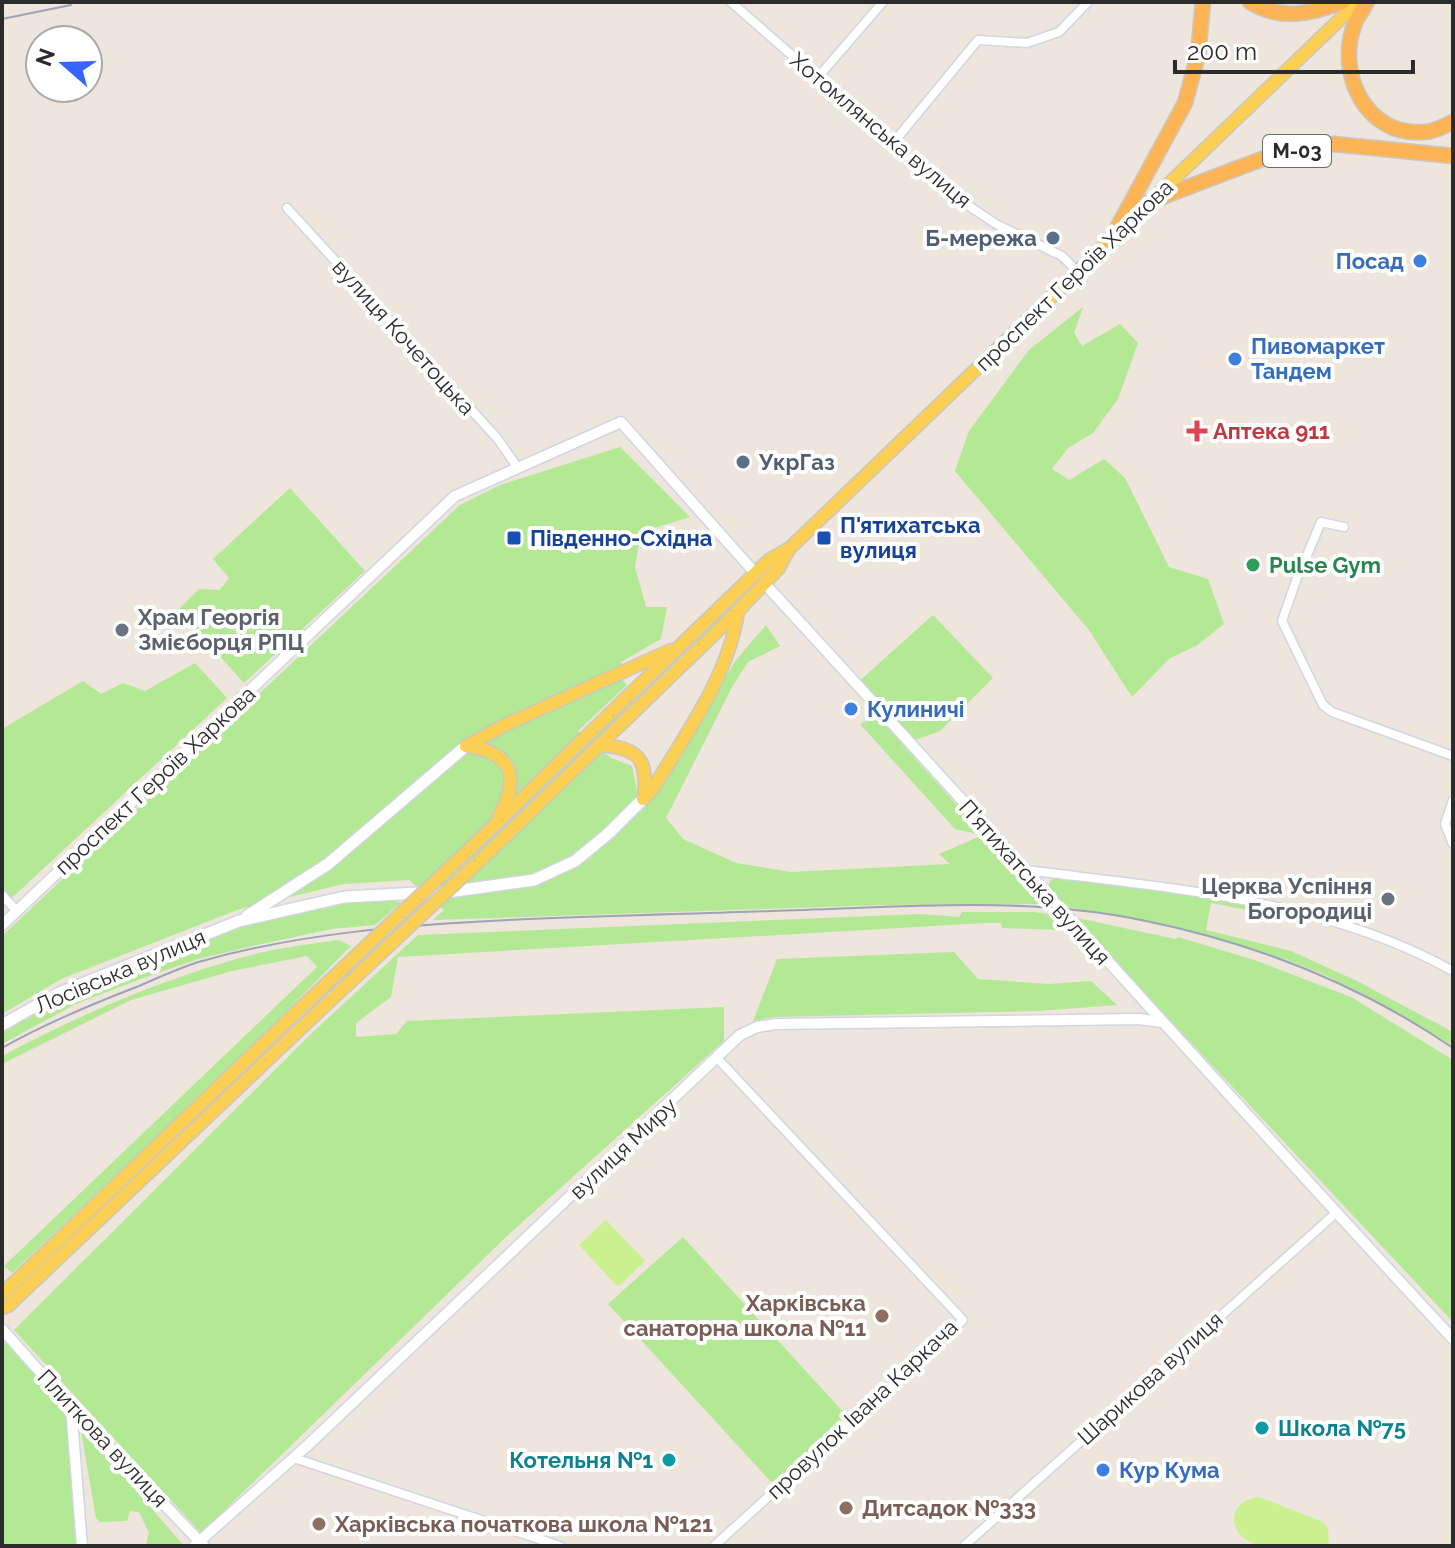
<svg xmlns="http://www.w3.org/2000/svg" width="1455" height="1548" font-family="Raleway,sans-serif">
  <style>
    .green { fill: #b3e894 }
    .pitch { fill: #caf08f }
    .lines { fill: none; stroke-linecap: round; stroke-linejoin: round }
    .minor-casing { stroke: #d1d5e4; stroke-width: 11 }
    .tertiary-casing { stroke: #d1d5e4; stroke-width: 13 }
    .secondary-casing { stroke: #d1d5e4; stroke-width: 14 }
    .primary-casing { stroke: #c8c8c8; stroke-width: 15 }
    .trunk-casing { stroke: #c8c8c8; stroke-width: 17 }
    .minor { stroke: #fff; stroke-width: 8 }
    .tertiary { stroke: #fff; stroke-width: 10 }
    .secondary { stroke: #fff; stroke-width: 11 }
    .primary { stroke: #fbce54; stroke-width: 12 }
    .trunk { stroke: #fdb454; stroke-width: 14 }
    .rail { stroke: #9ea2b6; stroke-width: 2 }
    .primary-bridge-casing { stroke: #c8c8c8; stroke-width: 15; stroke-linecap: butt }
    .primary-bridge { stroke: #fbce54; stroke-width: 12 }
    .service-dot { fill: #5c6f8a; stroke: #fff; stroke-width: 3 }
    .shop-dot { fill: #3f7fe0; stroke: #fff; stroke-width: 3 }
    .health-dot { fill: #e0444e; stroke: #fff; stroke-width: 3 }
    .transit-dot { fill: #1a4fb4; stroke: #fff; stroke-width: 3 }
    .leisure-dot { fill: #2e9e5b; stroke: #fff; stroke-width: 3 }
    .worship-dot { fill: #6b7280; stroke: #fff; stroke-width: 3 }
    .education-dot { fill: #8d6e63; stroke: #fff; stroke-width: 3 }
    .culture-dot { fill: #0f9aa8; stroke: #fff; stroke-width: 3 }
    .labels { text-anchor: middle; stroke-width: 8; stroke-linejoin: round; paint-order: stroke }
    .shield { fill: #fff; stroke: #6b6b6b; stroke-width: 2 }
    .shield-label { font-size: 20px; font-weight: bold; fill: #2b2b2b }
    .street-label { font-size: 22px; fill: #2b2b2b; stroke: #fff }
    .service-label { font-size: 22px; font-weight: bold; fill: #4e5e75; stroke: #fff; text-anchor: end }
    .shop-label { font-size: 22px; font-weight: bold; fill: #366cbe; stroke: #fff; text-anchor: start }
    .health-label { font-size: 22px; font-weight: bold; fill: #be3a42; stroke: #fff; text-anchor: start }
    .transit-label { font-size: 22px; font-weight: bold; fill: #164399; stroke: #fff; text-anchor: start }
    .leisure-label { font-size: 22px; font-weight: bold; fill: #27864d; stroke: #fff; text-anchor: start }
    .worship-label { font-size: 22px; font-weight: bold; fill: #5b616d; stroke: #fff; text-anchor: start }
    .education-label { font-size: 22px; font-weight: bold; fill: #785e54; stroke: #fff; text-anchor: start }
    .culture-label { font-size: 22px; font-weight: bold; fill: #0d838f; stroke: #fff; text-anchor: start }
  </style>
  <rect width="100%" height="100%" fill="#eee5dc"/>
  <g class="green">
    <path d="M1083 307 1074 333 1082 346 1120 324 1138 343 1118 399 1093 433 1068 448 1052 469 1069 480 1104 459 1125 478 1169 567 1208 579 1224 624 1196 646 1170 658 1132 697 1089 630 955 471 969 431 1029 350Z"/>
    <path d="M620 447 690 517 641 532 635 567 646 607H667L661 639 621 662 622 679 627 685 578 731 591 741 740 598 742 600 594 744 611 758 632 766 641 812 736 660 766 625 780 646 748 662 732 687 666 818 683 839 736 863 791 872 950 864 939 854 983 835 955 829 860 724 877 716 1045 904 882 905 433 920 444 910 431 899 7 1300 5 1298 429 897 409 880 343 884 237 910 61 979 2 1014V936L460 505 500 485Z"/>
    <path d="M290 488 365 571 244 683 178 610 199 589 220 590 229 578 213 559Z"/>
    <path d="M933 615 993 678 940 731 913 741 856 684Z"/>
    <path d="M195 663 227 698 2 907V729L83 681 101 694 123 683 145 691Z"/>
    <path d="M1063 876 1172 891 1266 909 1263 913 1211 903 1206 930 1291 951 1357 981 1453 1032V1046L1386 1006 1323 974 1287 960 1170 926 1065 907 1048 890C1048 879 1054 877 1063 876Z"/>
    <path d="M379 899 402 902 375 925 331 929 253 946 198 959 138 980 76 1004 2 1044V1025C44 1004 88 986 131 968 210 935 293 902 379 899Z"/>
    <path d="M962 912H1033L1055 915 1066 927 1065 930 1002 928 1001 923H984L398 957 391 997 356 1023V1037L396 1034 407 1021 724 1007V1041L507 1236 201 1533 14 1330 313 1032 418 935 920 914 959 917Z"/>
    <path d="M1073 917 1175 939 1178 937 1254 960 1351 997 1453 1060V1322Z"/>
    <path d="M338 940 351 946 237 1061 12 1273 4 1266 317 967 307 956 232 971 131 1000 2 1064V1056C83 1013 169 976 259 953 285 947 312 944 338 940Z"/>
    <path d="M954 952 978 979 1049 984 1091 981 1117 1005 1038 1011 774 1017 753 1021 777 959Z"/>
    <path d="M683 1237 847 1416 773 1484 608 1304Z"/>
    <path d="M2 1339 65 1408 78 1546H2Z"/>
    <path d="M80 1426 184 1546H138L146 1544 149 1533 139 1512 130 1511 127 1521 100 1522 96 1518Z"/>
  </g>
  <g class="pitch">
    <path d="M606 1220 645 1261 618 1287 579 1245Z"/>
    <path d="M1259 1497 1323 1522 1328 1528 1329 1546C1307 1546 1279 1548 1258 1545 1225 1536 1227 1500 1259 1497Z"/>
  </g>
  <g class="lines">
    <defs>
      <g id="minor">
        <path d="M731 2 948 192 996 224 1062 256 1078 272"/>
        <path d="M819 76 883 2"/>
        <path d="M893 143 978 40 1027 43 1059 32 1088 2"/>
        <path d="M287 208 497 438 518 468"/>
        <path d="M1295 562 1299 572 1282 621 1323 705 1332 712 1453 756"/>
        <path d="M1300 572 1321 522 1344 527"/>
        <path d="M1453 800 1445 824 1453 844"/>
        <path d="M1026 870C1169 888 1324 899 1453 971"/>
        <path d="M2 895 17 911"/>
        <path d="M294 1458 560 1546"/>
        <path d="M714 1546 963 1320 718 1059"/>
        <path d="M964 1546 1337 1212"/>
      </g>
      <g id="tertiary">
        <path d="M764 583C995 834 1221 1089 1453 1339"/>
        <path d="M2 925 455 496 621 422 755 573"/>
        <path d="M2 1329 71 1407 204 1546"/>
        <path d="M71 1407 82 1546"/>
        <path d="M194 1546 308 1445 740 1035 757 1027 776 1024 1139 1019 1161 1022"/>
      </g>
      <g id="secondary">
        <path d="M247 916 328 864 466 746"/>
        <path d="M2 1025 59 993 239 921 344 897 455 891 534 880 575 861 609 833 643 799"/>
      </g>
      <g id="primary">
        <path d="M599 745C639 748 648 758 644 798"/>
        <path d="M466 746 505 725 671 650"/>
        <path d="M466 746C512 752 521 777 499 816"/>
        <path d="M643 799 652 790C685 735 729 676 738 611"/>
        <path d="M480 839 769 560 790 548 1358 2"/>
        <path d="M491 850 738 611 778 569 788 551"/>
        <path d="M2 1294 307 1002"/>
        <path d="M2 1308 8 1306 317 1013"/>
      </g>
      <g id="trunk">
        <path d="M1250 2C1281 21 1310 14 1342 2"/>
        <path d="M1367 2C1363 9 1358 16 1355 23 1335 73 1366 137 1424 132 1434 132 1444 126 1453 122"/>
        <path d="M1149 202 1267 157 1334 144 1453 156"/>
        <path d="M1110 241 1185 103 1198 55 1203 2"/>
      </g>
    </defs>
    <use href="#minor" class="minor-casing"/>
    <use href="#tertiary" class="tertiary-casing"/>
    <use href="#secondary" class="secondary-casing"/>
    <use href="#primary" class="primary-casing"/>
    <use href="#trunk" class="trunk-casing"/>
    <use href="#minor" class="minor"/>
    <use href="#tertiary" class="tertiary"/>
    <use href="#secondary" class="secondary"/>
    <use href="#primary" class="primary"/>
    <use href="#trunk" class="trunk"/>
    <g class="rail">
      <path d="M2 19 71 5"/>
      <path d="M2 1048C46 1023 92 1004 139 986 160 977 181 967 202 961 302 933 405 925 508 920 596 916 684 914 772 911 894 908 1020 895 1141 920 1252 942 1359 984 1453 1048"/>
    </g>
    <defs>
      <g id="primary-bridge">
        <path d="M307 1002 480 839"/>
        <path d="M317 1013 491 850"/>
      </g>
    </defs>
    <use href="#primary-bridge" class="primary-bridge-casing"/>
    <use href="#primary-bridge" class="primary-bridge"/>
  </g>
  <g class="service-dot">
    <circle cx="1053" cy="238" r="8"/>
    <circle cx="743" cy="462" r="8"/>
  </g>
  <g class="shop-dot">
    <circle cx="1420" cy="261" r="8"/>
    <circle cx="1235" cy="359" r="8"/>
    <circle cx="851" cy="709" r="8"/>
    <circle cx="1103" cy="1470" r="8"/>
  </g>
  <path class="health-dot" d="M1193 419h8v8h8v8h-8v8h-8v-8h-8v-8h8z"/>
  <g class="transit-dot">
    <rect x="506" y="530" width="16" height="16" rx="4"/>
    <rect x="816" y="530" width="16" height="16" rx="4"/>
  </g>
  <circle class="leisure-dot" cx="1253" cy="565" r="8"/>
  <g class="worship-dot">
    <circle cx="122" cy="630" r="8"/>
    <circle cx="1388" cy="899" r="8"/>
  </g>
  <g class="education-dot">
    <circle cx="882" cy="1316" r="8"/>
    <circle cx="846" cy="1508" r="8"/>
    <circle cx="319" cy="1524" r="8"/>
  </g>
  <g class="culture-dot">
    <circle cx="1262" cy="1428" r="8"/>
    <circle cx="669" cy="1460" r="8"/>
  </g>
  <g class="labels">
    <rect class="shield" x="1263" y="135" width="68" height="32" rx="6"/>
    <g class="shield-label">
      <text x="1297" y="158">М-03</text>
    </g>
    <g class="street-label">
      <text transform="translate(881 130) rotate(40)" y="8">Хотомлянська вулиця</text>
      <text transform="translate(1074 275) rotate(-44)" y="8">проспект Героїв Харкова</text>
      <text transform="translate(404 337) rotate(48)" y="8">вулиця Кочетоцька</text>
      <text transform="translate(155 780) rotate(-43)" y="8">проспект Героїв Харкова</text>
      <text transform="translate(1035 882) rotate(48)" y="8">П’ятихатська вулиця</text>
      <text transform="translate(120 971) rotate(-23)" y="8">Лосівська вулиця</text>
      <text transform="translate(623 1148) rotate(-43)" y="8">вулиця Миру</text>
      <text transform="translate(1150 1378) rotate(-42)" y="8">Шарикова вулиця</text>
      <text transform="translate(862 1409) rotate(-43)" y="8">провулок Івана Каркача</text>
      <text transform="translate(103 1438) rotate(47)" y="8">Плиткова вулиця</text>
    </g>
    <g class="service-label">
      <text x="1037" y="246">Б-мережа</text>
      <text x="759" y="470" text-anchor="start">УкрГаз</text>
    </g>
    <g class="shop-label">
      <text x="1404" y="269" text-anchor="end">Посад</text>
      <text x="1251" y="354">Пивомаркет<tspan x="1251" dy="25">Тандем</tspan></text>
      <text x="867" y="717">Кулиничі</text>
      <text x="1119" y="1478">Кур Кума</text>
    </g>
    <g class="health-label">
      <text x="1213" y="439">Аптека 911</text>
    </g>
    <g class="transit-label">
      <text x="840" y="533">П'ятихатська<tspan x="840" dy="25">вулиця</tspan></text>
      <text x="530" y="546">Південно-Східна</text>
    </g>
    <g class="leisure-label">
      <text x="1269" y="573">Pulse Gym</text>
    </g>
    <g class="worship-label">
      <text x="138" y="625">Храм Георгія<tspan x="138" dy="25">Змієборця РПЦ</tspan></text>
      <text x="1372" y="894" text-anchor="end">Церква Успіння<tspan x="1372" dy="25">Богородиці</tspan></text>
    </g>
    <g class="education-label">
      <text x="866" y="1311" text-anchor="end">Харківська<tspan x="866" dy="25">санаторна школа №11</tspan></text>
      <text x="862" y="1516">Дитсадок №333</text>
      <text x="335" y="1532">Харківська початкова школа №121</text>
    </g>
    <g class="culture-label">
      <text x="1278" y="1436">Школа №75</text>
      <text x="653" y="1468" text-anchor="end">Котельня №1</text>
    </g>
  </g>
  <rect width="1455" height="1548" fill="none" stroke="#2b2b2b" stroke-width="8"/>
  <g transform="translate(64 64) rotate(290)"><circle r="38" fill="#ffffff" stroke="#aaaaaa" stroke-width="2"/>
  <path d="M0-6L14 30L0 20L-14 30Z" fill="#3763ff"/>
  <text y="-12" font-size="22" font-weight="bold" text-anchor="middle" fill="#2b2b2b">N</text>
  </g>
  <path d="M1175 60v12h238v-12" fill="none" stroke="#2b2b2b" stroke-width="4"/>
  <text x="1187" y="60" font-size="24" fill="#2b2b2b" stroke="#ffffff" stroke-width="6" paint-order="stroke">200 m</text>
</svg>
